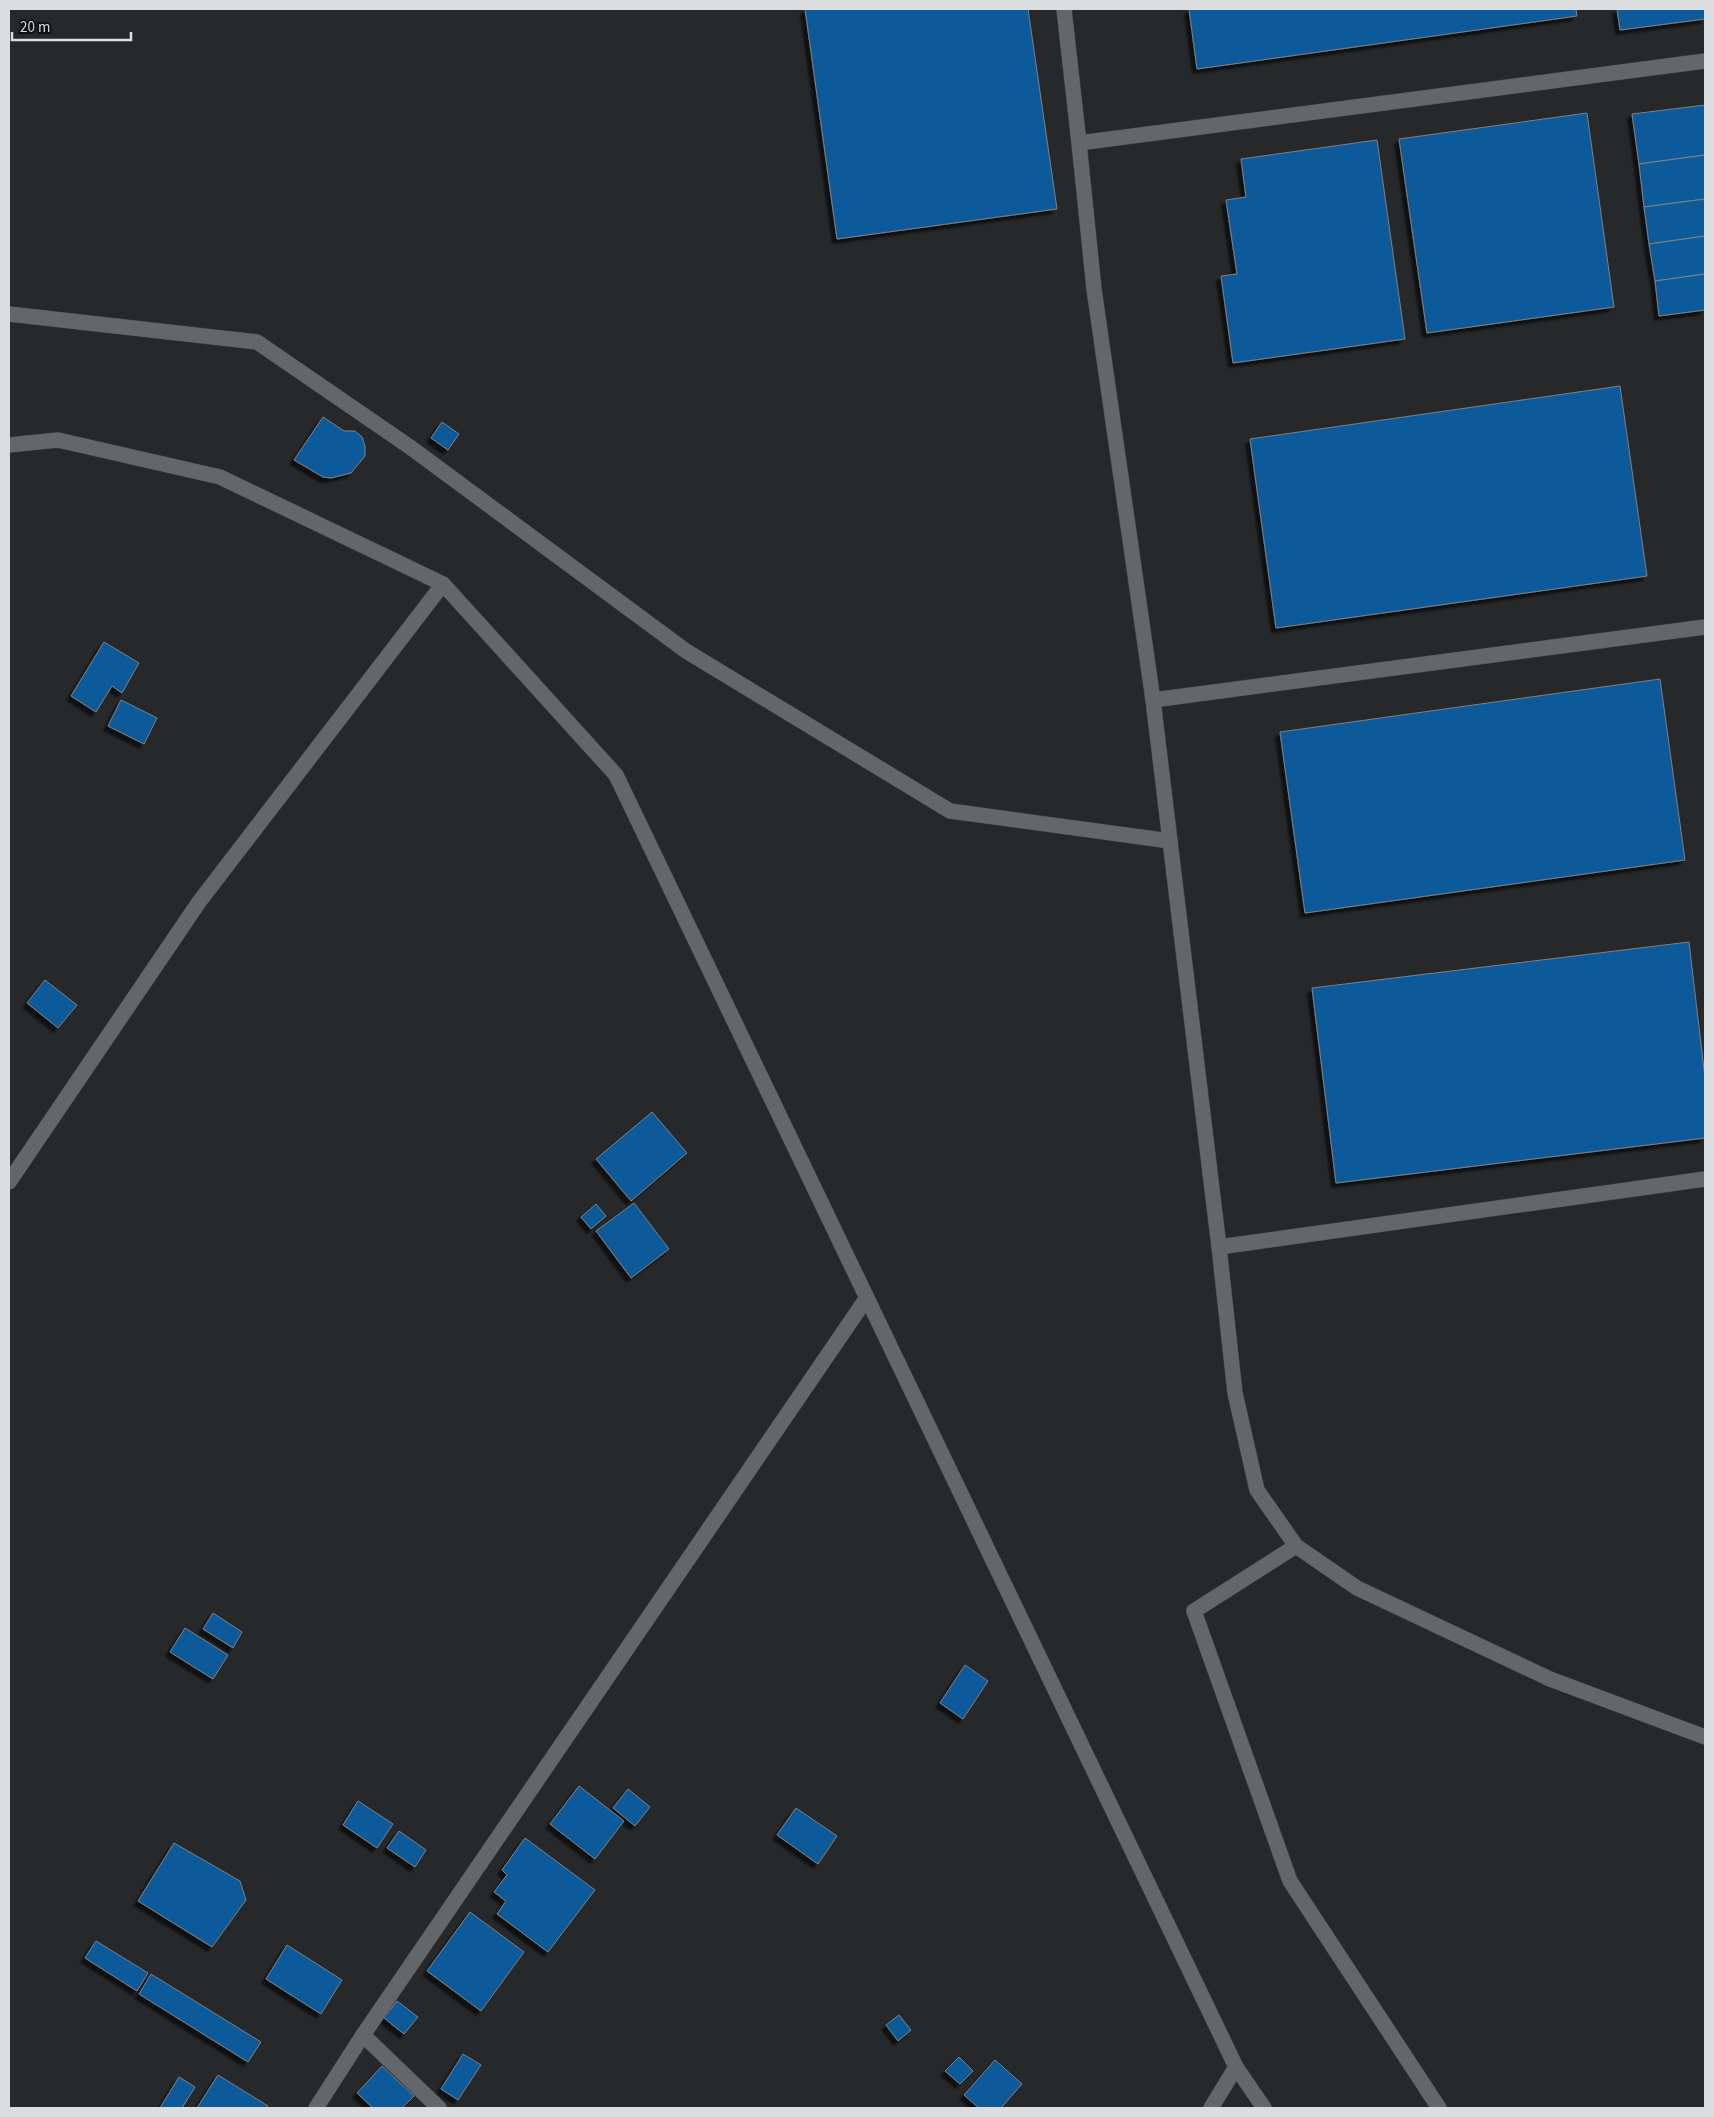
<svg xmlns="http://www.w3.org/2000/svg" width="1714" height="2117" font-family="'Source Sans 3',sans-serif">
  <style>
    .building { fill: #0e5a9b; stroke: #7f8184; filter: url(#shadow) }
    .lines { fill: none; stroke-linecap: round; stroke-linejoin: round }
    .lane-casing { stroke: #444648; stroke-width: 16 }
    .street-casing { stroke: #444648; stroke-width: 16 }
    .secondary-casing { stroke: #444648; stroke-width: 16 }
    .lane { stroke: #646769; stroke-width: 15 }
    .street { stroke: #646769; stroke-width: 15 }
    .secondary { stroke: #646769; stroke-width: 15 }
  </style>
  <defs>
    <filter id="shadow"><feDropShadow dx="-4.5" dy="4.5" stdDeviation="1" flood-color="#0009"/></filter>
  </defs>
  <rect width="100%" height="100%" fill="#26282a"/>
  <g class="building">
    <path d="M805 9H1028L1057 209 837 239Z"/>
    <path d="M1189 9H1576L1577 16 1197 69Z"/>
    <path d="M1617 9H1705V19L1620 30Z"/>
    <path d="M1705 105V155L1639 164 1632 114Z"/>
    <path d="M1587 113 1614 307 1427 333 1399 139Z"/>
    <path d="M1377 140 1405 339 1233 363 1221 276 1237 274 1226 200 1246 197 1241 159Z"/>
    <path d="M1705 155V199L1644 207 1639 164Z"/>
    <path d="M1705 199V236L1649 244 1644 207Z"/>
    <path d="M1705 236V274L1655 281 1649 244Z"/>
    <path d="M1705 274V310L1659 316 1655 281Z"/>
    <path d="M1620 386 1647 576 1276 628 1250 439Z"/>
    <path d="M323 417 344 431H355L362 437 365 446V456L351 473 331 478 323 477 294 460Z"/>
    <path d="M442 422 459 434 448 450 431 438Z"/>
    <path d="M104 642 139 663 122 693 112 686 96 712 71 696Z"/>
    <path d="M1660 679 1685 860 1305 913 1280 732Z"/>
    <path d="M121 700 157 718 144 744 108 726Z"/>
    <path d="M1689 942 1705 1078V1138L1336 1183 1312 988Z"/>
    <path d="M45 980 77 1005 58 1028 27 1003Z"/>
    <path d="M652 1112 687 1153 631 1201 596 1159Z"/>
    <path d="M634 1203 669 1249 631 1278 596 1231Z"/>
    <path d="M596 1204 606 1216 591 1229 581 1217Z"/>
    <path d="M213 1613 242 1632 233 1648 203 1629Z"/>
    <path d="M185 1628 228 1655 213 1679 170 1652Z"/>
    <path d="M965 1665 988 1681 963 1719 940 1703Z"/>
    <path d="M579 1786 624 1821 595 1859 550 1824Z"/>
    <path d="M628 1789 650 1807 635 1826 613 1808Z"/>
    <path d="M358 1801 393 1824 377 1848 343 1825Z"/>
    <path d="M796 1808 837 1836 818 1864 777 1835Z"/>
    <path d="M399 1831 426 1850 415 1867 387 1848Z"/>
    <path d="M525 1838 595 1890 548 1952 497 1914 506 1901 494 1892 507 1875 502 1870Z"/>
    <path d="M174 1843 240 1881 246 1900 212 1947 138 1901Z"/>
    <path d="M470 1912 524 1952 481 2011 427 1971Z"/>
    <path d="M96 1941 148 1973 137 1991 85 1958Z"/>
    <path d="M287 1945 342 1980 321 2014 266 1979Z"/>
    <path d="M151 1974 261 2042 248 2062 139 1994Z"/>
    <path d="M397 2001 418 2017 404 2034 384 2018Z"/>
    <path d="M899 2015 911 2030 898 2041 886 2025Z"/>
    <path d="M463 2054 481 2065 458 2100 441 2089Z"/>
    <path d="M959 2057 973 2071 960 2084 945 2071Z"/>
    <path d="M995 2060 1022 2084 1001 2108H979L964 2095Z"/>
    <path d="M382 2066 414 2096 402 2108H373L357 2093Z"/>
    <path d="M218 2075 268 2106 266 2108H197Z"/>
    <path d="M179 2077 195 2087 182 2108H160Z"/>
  </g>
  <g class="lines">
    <defs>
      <g id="lane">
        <path d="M1064 9 1079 143"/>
        <path d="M9 314 257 342 410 447 686 651 950 811 1170 841"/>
        <path d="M1153 700 1705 627"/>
        <path d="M1705 1179 1219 1247 1235 1393 1257 1490 1296 1546 1357 1588 1550 1679 1705 1737"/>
        <path d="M9 1182 199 902 443 584"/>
        <path d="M1219 1247 1153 700 1094 289 1079 143 1705 61"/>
        <path d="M1296 1546 1194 1611 1290 1881 1439 2108"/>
        <path d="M363 2035 439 2108"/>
        <path d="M316 2108 363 2035 866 1299"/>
      </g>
      <path id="street" d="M1211 2108 1236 2067"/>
      <path id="secondary" d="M9 445 58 440 220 477 443 584 616 775 1236 2067 1264 2108"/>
    </defs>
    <use href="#lane" class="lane-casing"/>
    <use href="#street" class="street-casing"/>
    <use href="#secondary" class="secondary-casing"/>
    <use href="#lane" class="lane"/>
    <use href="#street" class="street"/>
    <use href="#secondary" class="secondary"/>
  </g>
  <rect width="1714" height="2117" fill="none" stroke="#dcdddf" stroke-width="20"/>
  <path d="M12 32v8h119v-8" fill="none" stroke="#dcdddf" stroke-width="2.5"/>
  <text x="20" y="32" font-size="15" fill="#dcdddf" stroke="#101112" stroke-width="4" paint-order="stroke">20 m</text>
</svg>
